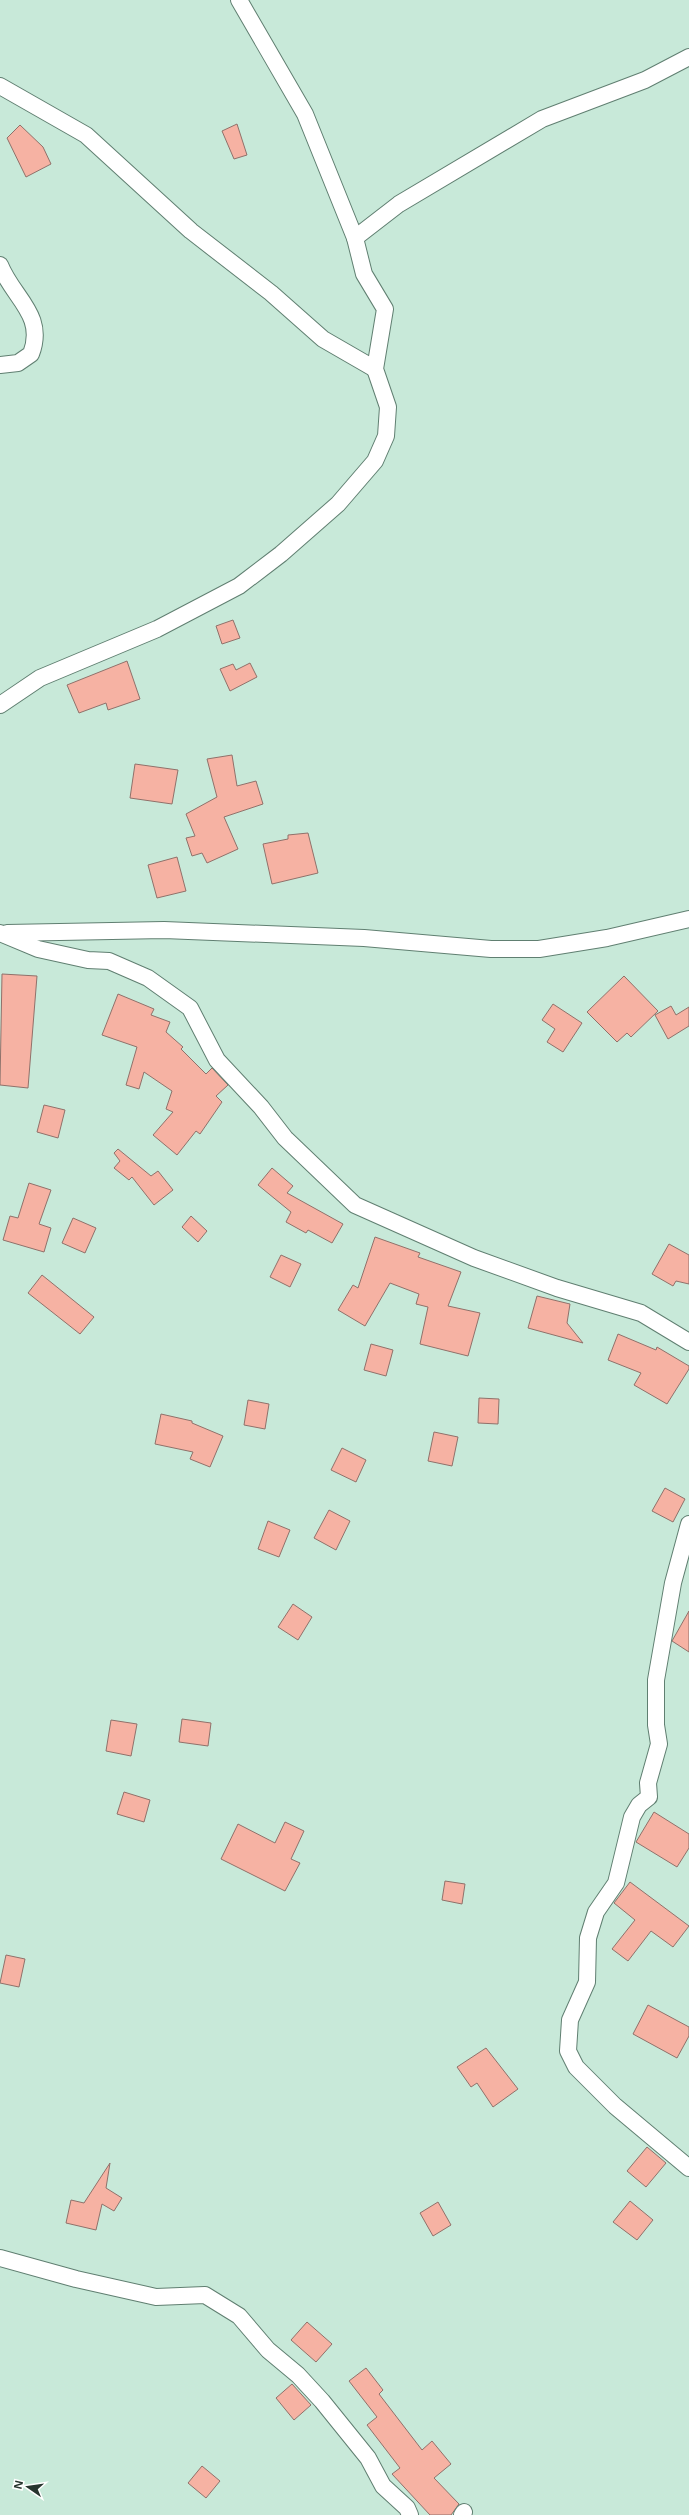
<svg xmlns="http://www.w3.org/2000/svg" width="689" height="2515" font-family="'Noto Sans',sans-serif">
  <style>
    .building { fill: #f6b2a3; stroke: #90716a }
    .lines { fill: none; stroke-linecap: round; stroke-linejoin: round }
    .street-casing { stroke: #607f71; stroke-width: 18 }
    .street { stroke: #fff; stroke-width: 16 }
  </style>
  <rect width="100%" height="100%" fill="#c8e9d9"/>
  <g class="building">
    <path d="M237 124 247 155 234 159 222 131Z"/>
    <path d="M20 125 43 147 51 164 26 177 7 138Z"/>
    <path d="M233 620 240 638 222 644 216 626Z"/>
    <path d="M127 661 140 699 108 710 106 703 79 713 67 685Z"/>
    <path d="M250 663 257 677 230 691 220 669 233 664 236 670Z"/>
    <path d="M232 755 237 786 256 781 263 804 224 817 238 849 207 863 202 853 192 856 186 838 195 836 186 814 217 797 207 759Z"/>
    <path d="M135 764 178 770 172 804 130 798Z"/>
    <path d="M308 833 318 873 272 884 263 844 288 839V835Z"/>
    <path d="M177 857 186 891 157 898 148 865Z"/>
    <path d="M2 974 37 976 28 1088 0 1085Z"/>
    <path d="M624 976 658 1011 631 1037 627 1033 617 1042 587 1012Z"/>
    <path d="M118 994 154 1009 151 1015 170 1022 166 1032 183 1047 181 1049 206 1074 212 1068 228 1085 216 1096 222 1102 200 1134 196 1131 177 1155 153 1135 173 1112 166 1109 172 1091 144 1072 139 1089 126 1085 137 1047 102 1035Z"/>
    <path d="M553 1004 582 1023 563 1052 547 1042 555 1029 542 1020Z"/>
    <path d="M671 1006 676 1015 689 1007V1026L668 1039 655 1015Z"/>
    <path d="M44 1105 65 1110 58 1138 37 1132Z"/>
    <path d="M118 1149 151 1176 158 1171 173 1190 154 1205 132 1177 129 1180 114 1168 120 1161 114 1153Z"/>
    <path d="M272 1168 293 1186 287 1193 343 1224 332 1243 308 1230 306 1233 286 1222 291 1212 258 1185Z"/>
    <path d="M29 1183 51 1190 39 1224 51 1228 44 1252 3 1240 10 1216 18 1218Z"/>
    <path d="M191 1216 207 1231 198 1242 182 1227Z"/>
    <path d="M73 1218 96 1228 85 1253 62 1243Z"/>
    <path d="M375 1237 420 1253 418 1257 461 1272 448 1306 480 1313 468 1356 420 1344 428 1307 416 1304 419 1294 390 1283 365 1326 338 1310 353 1285 358 1288Z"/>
    <path d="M669 1244 689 1255V1284L676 1281 673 1286 652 1274Z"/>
    <path d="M281 1255 301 1264 290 1287 270 1277Z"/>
    <path d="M42 1275 94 1317 80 1334 28 1293Z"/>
    <path d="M537 1296 570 1304 567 1323 583 1343 528 1328Z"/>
    <path d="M618 1334 656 1350 657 1347 689 1366V1369L667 1404 634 1385 641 1373 608 1360Z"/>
    <path d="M371 1344 393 1350 386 1376 364 1370Z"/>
    <path d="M479 1398 499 1399 498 1424 478 1423Z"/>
    <path d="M248 1400 269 1404 265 1429 244 1425Z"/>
    <path d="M161 1414 192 1421V1423L223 1436 210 1467 190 1459 193 1452 155 1444Z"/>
    <path d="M434 1432 458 1437 452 1466 428 1461Z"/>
    <path d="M342 1448 366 1460 356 1482 331 1470Z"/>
    <path d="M665 1488 685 1499 673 1522 652 1511Z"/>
    <path d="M329 1510 350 1521 336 1550 314 1538Z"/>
    <path d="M268 1521 290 1530 279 1557 258 1549Z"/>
    <path d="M293 1604 312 1617 298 1640 278 1627Z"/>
    <path d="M689 1611V1652L672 1641Z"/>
    <path d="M182 1719 211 1723 208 1746 179 1742Z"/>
    <path d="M111 1720 137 1724 131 1756 106 1751Z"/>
    <path d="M124 1792 150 1800 144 1822 117 1814Z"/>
    <path d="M654 1812 689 1834V1848L677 1867 636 1842Z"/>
    <path d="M285 1822 304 1831 291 1859 300 1863 285 1891 221 1859 238 1824 275 1843Z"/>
    <path d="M445 1881 465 1884 462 1904 442 1900Z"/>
    <path d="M630 1882 689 1926 673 1947 651 1931 628 1961 612 1949 635 1920 614 1903Z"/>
    <path d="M6 1955 25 1959 19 1987 0 1983Z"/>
    <path d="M648 2005 689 2027V2036L677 2058 633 2034Z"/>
    <path d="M486 2048 518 2089 493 2107 477 2083 471 2087 457 2067Z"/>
    <path d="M647 2147 666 2163 646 2187 627 2171Z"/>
    <path d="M110 2163 106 2188 122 2198 114 2211 102 2204 96 2230 66 2223 71 2200 84 2203Z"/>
    <path d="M630 2201 653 2220 637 2240 613 2222Z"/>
    <path d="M438 2202 451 2225 433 2236 420 2213Z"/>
    <path d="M307 2322 332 2344 316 2362 291 2340Z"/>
    <path d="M366 2368 383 2390 379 2394 422 2450 432 2441 451 2464 434 2478 459 2504 451 2515H430L392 2474 400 2468 367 2425 377 2417 349 2381Z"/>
    <path d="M292 2384 311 2405 294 2420 276 2398Z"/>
    <path d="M202 2466 220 2481 206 2498 188 2483Z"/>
  </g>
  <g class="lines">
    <defs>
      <g id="street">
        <path d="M239 0 305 114 355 238"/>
        <path d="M0 86 86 135 191 231 271 293 323 339 375 369"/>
        <path d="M0 265C13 298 46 315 31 354L18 363 0 365"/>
        <path d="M0 705 40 678 157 629 239 586 281 554 338 504 375 461 386 436 388 407 375 369 385 309 364 274 355 238 399 204 542 119 645 80 689 57"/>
        <path d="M0 933 38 949 88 960 109 961 148 978 190 1008 217 1060 261 1107 285 1138 355 1205 474 1258 557 1288 641 1313 689 1342"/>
        <path d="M7 933 164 930 364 938 491 949H539L607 938 689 919"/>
        <path d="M689 1524 673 1583 656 1680V1725L659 1744 648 1783 649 1797 639 1805 632 1817 616 1883 596 1912 588 1938 587 1982 570 2020 568 2051 576 2067 615 2106 689 2168"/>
        <path d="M0 2258 76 2279 156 2297 205 2295 239 2316 268 2350 298 2375 322 2401 368 2458 383 2486 407 2508 410 2515"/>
        <path d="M462 2515 464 2512"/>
      </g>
    </defs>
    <use href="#street" class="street-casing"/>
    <use href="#street" class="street"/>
  </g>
  <g transform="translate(28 2487) rotate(283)" stroke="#ffffff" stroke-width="3" paint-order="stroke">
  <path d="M0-3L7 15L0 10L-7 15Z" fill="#27342e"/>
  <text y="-6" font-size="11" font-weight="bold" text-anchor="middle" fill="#27342e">N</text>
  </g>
</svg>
